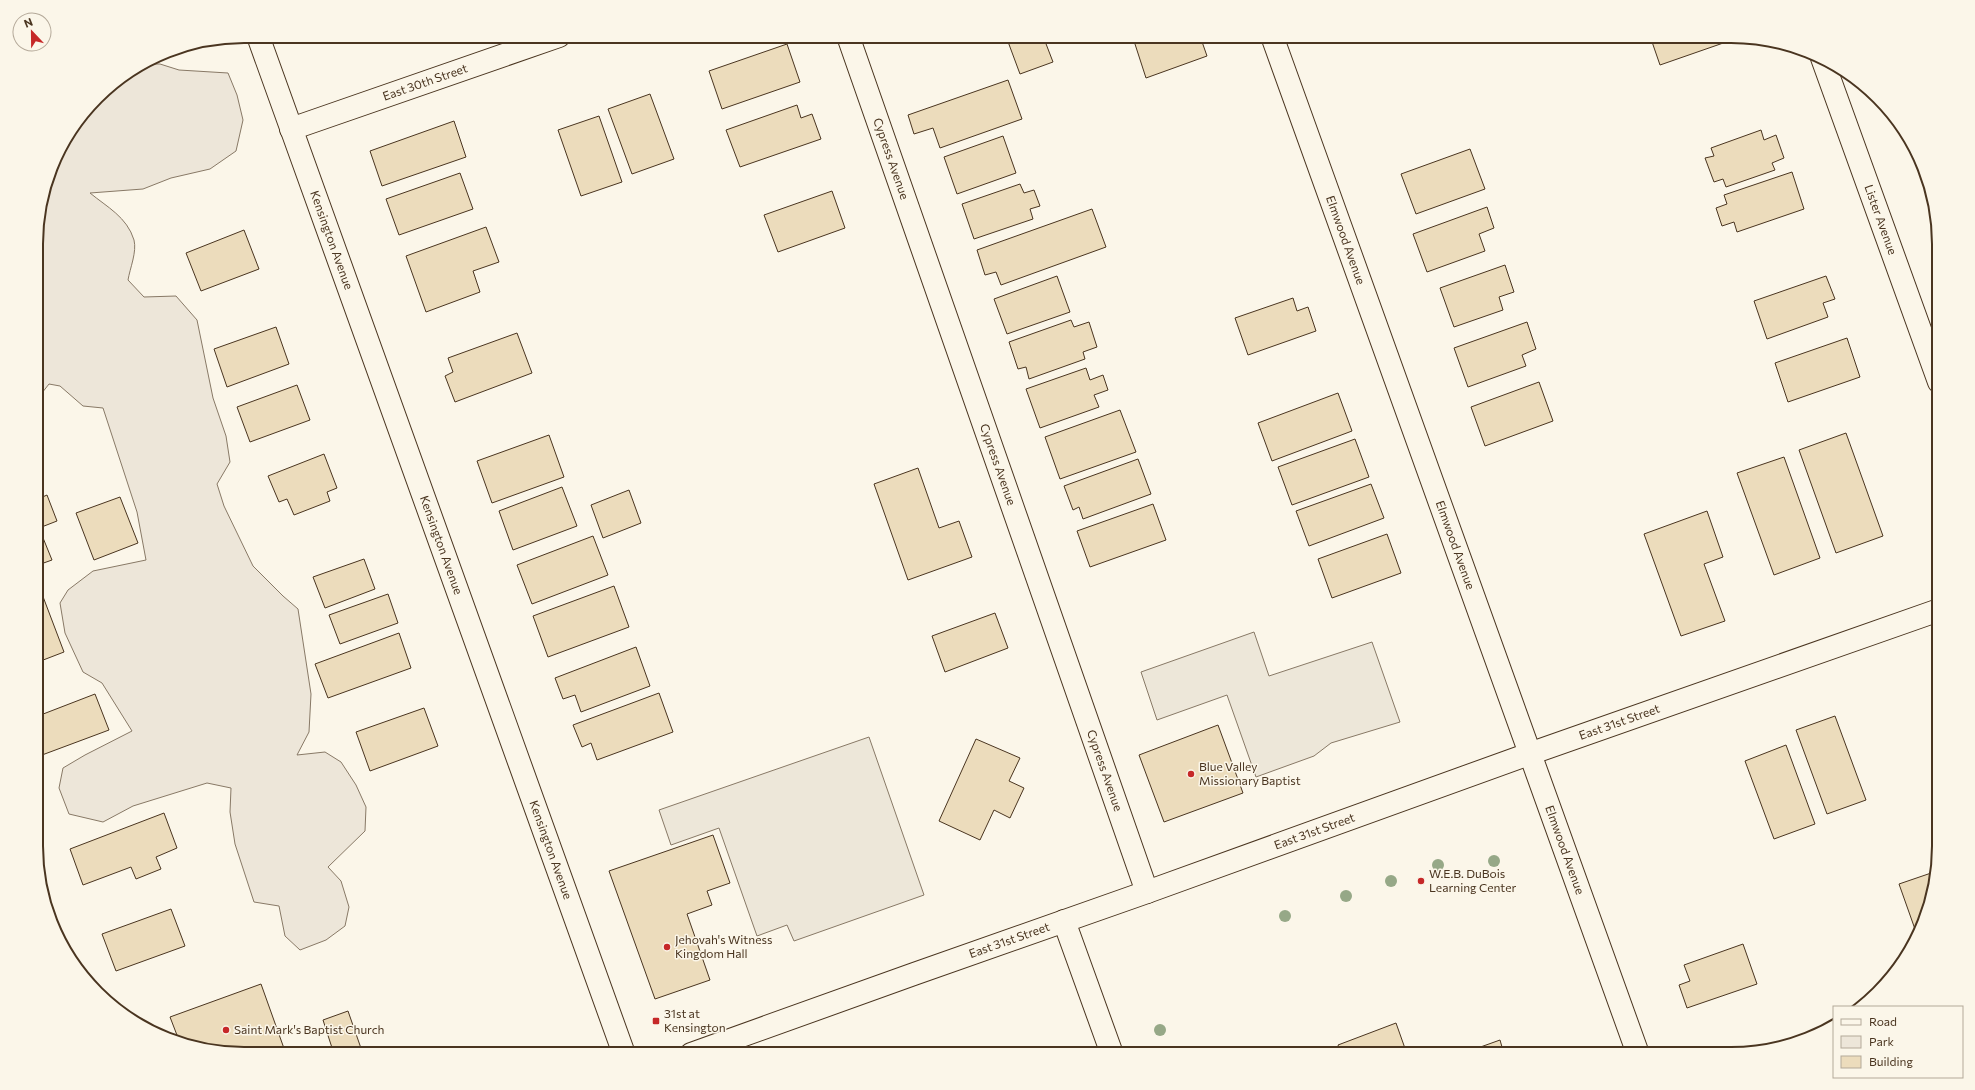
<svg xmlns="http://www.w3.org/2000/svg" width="1975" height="1090" font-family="Commissioner,sans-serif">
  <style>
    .green { fill: #ede6d9; stroke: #887966 }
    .parking { fill: #ede7d9; stroke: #887966 }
    .building { fill: #ecdcbc; stroke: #4a3520 }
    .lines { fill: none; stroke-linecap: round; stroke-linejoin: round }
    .street-casing { stroke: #4a3520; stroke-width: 24 }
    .secondary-casing { stroke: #4a3520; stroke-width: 24 }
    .street { stroke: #fbf6e9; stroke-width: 22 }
    .secondary { stroke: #fbf6e9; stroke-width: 22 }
    .tree { fill: #96a887 }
    .poi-dot { fill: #c62828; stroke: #fbf6e9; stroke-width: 1.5 }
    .labels { text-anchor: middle; stroke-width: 3; stroke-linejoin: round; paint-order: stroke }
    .street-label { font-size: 12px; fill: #4a3520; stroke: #fbf6e9 }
    .poi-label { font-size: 12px; fill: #4a3520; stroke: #fbf6e9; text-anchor: start }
    .rim { fill: none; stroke: #4a3520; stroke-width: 2 }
  </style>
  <rect width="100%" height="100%" fill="#fbf6e9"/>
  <path class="green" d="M144 64H160L179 70 228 73 237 95 243 120 236 151 210 169 171 178 143 189 90 193C107 207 127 217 134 240 137 252 130 268 128 280L144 297 176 296 197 320 213 398 226 436 230 462 217 484 224 506 253 566 283 596 298 609 311 694 309 732 297 755 325 752 341 762 356 785 366 807 365 831 328 867 341 881 349 907 345 926 326 940 300 950 285 936 279 906 254 902 235 844 230 812 231 788 207 783 133 806 103 822 69 814 59 788 63 768 85 755 132 731 102 683 83 672 65 633 60 603 68 590 93 571 146 560 137 512 103 408 83 406 60 386 49 384 38 398V217L58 152 107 88Z"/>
  <g class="parking">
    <path d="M1254 632 1269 676 1372 642 1400 722 1331 743 1314 756 1256 777 1227 695 1157 720 1141 672Z"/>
    <path d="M869 737 924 895 794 941 787 925 757 936 719 828 671 845 659 810Z"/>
  </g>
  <g class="building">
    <path d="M1015 36H1043L1053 62 1020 74 1007 39Z"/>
    <path d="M1148 36H1200L1207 56 1146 78 1134 41Z"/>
    <path d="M1650 36H1728L1729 41 1660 65Z"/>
    <path d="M787 44 800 82 722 109 709 71Z"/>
    <path d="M1008 80 1022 119 940 148 933 128 914 134 908 115Z"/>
    <path d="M650 94 674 159 632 174 608 109Z"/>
    <path d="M797 105 801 118 812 114 821 139 740 167 726 130Z"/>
    <path d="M599 116 622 182 581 196 558 130Z"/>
    <path d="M454 121 466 157 382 186 370 151Z"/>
    <path d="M1904 129 1922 166 1919 167Z"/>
    <path d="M1761 130 1764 140 1776 135 1784 158 1772 163 1775 170 1726 187 1723 179 1714 182 1705 158 1714 156 1711 148Z"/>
    <path d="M1003 136 1016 173 957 194 944 157Z"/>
    <path d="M1470 149 1485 189 1416 214 1401 174Z"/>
    <path d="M1792 172 1804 209 1737 232 1734 222 1722 226 1716 208 1727 204 1724 195Z"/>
    <path d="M460 173 473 209 399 235 386 199Z"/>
    <path d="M1020 184 1024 193 1034 190 1040 206 1030 209 1033 219 974 239 962 204Z"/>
    <path d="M832 191 845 228 778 252 764 215Z"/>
    <path d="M1487 207 1494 228 1479 234 1485 251 1427 272 1413 234Z"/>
    <path d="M1092 209 1106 247 1001 285 996 272 985 275 977 250Z"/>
    <path d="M486 227 499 262 473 271 480 292 426 312 406 256Z"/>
    <path d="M244 230 259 269 201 291 186 253Z"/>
    <path d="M1505 265 1514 292 1499 297 1503 310 1454 327 1440 288Z"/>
    <path d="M1057 276 1070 312 1007 334 994 299Z"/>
    <path d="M1826 276 1835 299 1823 303 1828 317 1767 339 1754 301Z"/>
    <path d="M1293 298 1297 311 1308 307 1316 331 1248 355 1235 318Z"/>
    <path d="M1071 320 1074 327 1089 322 1097 347 1083 352 1085 359 1029 379 1026 367 1018 369 1009 342Z"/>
    <path d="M1527 322 1536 349 1522 355 1526 366 1468 387 1454 348Z"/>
    <path d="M276 327 289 364 227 387 214 349Z"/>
    <path d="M517 333 532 373 455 402 445 376 453 372 448 358Z"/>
    <path d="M1847 338 1860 377 1788 402 1775 363Z"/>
    <path d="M1086 368 1090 380 1103 375 1108 390 1094 395 1099 407 1040 428 1026 389Z"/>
    <path d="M1539 382 1553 421 1485 446 1471 407Z"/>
    <path d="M297 385 310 420 250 442 237 407Z"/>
    <path d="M1338 393 1352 431 1272 461 1258 423Z"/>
    <path d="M1120 410 1136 452 1060 479 1045 437Z"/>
    <path d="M1846 433 1883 536 1836 553 1799 450Z"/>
    <path d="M549 435 564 477 492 503 477 461Z"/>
    <path d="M1355 439 1369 477 1292 505 1278 467Z"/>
    <path d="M324 454 337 488 327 492 330 501 294 515 287 499 279 502 268 476Z"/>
    <path d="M1784 457 1820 558 1774 575 1737 473Z"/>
    <path d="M1138 459 1151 494 1083 519 1079 507 1073 510 1064 486Z"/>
    <path d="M918 468 939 528 959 521 972 557 908 580 874 484Z"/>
    <path d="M1371 484 1384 518 1309 546 1296 511Z"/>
    <path d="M562 487 577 526 513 550 499 511Z"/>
    <path d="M629 490 641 523 603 538 591 505Z"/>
    <path d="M47 495 57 521 39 528 52 560 38 565V499Z"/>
    <path d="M120 497 138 543 94 560 76 513Z"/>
    <path d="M1153 504 1166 540 1090 567 1077 531Z"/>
    <path d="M1707 511 1723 557 1704 564 1725 621 1681 636 1644 534Z"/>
    <path d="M1387 534 1401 573 1332 598 1318 559Z"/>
    <path d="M593 536 608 575 532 604 517 565Z"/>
    <path d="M364 559 375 589 325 608 313 577Z"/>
    <path d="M614 586 629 627 548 657 533 616Z"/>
    <path d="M42 594 64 652 38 662V596Z"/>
    <path d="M388 594 398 623 340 644 329 615Z"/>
    <path d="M995 613 1008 648 945 672 932 636Z"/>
    <path d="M399 633 411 668 328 698 315 664Z"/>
    <path d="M636 647 650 686 581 712 575 695 563 699 555 678Z"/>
    <path d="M659 693 673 732 597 760 591 743 582 747 573 725Z"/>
    <path d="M95 694 109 730 42 755 38 744V716Z"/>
    <path d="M424 708 438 746 370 771 356 732Z"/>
    <path d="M1835 716 1866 800 1827 814 1796 730Z"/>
    <path d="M1218 725 1243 793 1164 822 1139 755Z"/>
    <path d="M976 739 1020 758 1009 781 1024 788 1010 818 994 810 980 840 939 821Z"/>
    <path d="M1786 745 1815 824 1774 839 1745 761Z"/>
    <path d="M164 813 177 848 156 857 161 869 136 879 131 867 83 885 70 849Z"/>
    <path d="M713 835 730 883 707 891 712 905 687 914 710 980 655 999 609 871Z"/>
    <path d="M1937 871 1932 900 1919 931 1916 932 1899 884Z"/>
    <path d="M171 909 185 946 116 971 102 934Z"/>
    <path d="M1743 944 1757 984 1687 1008 1679 985 1690 981 1684 965Z"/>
    <path d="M261 984 286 1054H244L190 1047 180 1043 170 1017Z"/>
    <path d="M348 1011 363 1054H334L323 1020Z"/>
    <path d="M1396 1023 1407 1054H1341L1338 1045Z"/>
    <path d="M1500 1040 1504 1054H1461Z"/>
  </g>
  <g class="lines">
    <defs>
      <g id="street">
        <path id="s1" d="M258 36 624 1054"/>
        <path id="s2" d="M848 36 1147 892"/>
        <path id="s3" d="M1272 36 1638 1054"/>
        <path id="s4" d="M1822 58 1939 382"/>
        <path id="s5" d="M291 129 559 36"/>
        <path d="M1064 921 1112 1054"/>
      </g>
      <g id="secondary">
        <path id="s6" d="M691 1054 914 974 1147 892 1529 754 1939 610"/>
      </g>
    </defs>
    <use href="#street" class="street-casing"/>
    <use href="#secondary" class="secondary-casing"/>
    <use href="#street" class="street"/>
    <use href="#secondary" class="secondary"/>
  </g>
  <g class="tree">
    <circle cx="1494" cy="861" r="6"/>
    <circle cx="1438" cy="865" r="6"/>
    <circle cx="1391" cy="881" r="6"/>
    <circle cx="1346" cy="896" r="6"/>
    <circle cx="1285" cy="916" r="6"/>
    <circle cx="1160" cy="1030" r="6"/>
  </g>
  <g class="poi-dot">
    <circle cx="1191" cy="774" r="4"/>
    <circle cx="1421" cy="881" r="4"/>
    <circle cx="667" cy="947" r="4"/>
    <rect x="652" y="1017" width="8" height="8" rx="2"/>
    <circle cx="226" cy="1030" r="4"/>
  </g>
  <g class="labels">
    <g class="street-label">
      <text dy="4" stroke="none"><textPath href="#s5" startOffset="142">East 30th Street</textPath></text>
      <text dy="4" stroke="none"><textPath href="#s2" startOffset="130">Cypress Avenue</textPath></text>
      <text dy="4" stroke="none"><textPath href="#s4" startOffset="172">Lister Avenue</textPath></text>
      <text dy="4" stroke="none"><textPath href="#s1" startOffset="217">Kensington Avenue</textPath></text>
      <text dy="4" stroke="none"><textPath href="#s3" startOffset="217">Elmwood Avenue</textPath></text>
      <text dy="4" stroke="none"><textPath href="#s2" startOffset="454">Cypress Avenue</textPath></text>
      <text dy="4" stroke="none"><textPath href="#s1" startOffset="541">Kensington Avenue</textPath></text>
      <text dy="4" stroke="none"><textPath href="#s3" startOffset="541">Elmwood Avenue</textPath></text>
      <text dy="4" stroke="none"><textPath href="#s6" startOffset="986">East 31st Street</textPath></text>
      <text dy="4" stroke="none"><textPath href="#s2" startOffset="778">Cypress Avenue</textPath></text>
      <text dy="4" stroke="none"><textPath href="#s6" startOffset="662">East 31st Street</textPath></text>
      <text dy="4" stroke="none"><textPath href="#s1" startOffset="865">Kensington Avenue</textPath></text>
      <text dy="4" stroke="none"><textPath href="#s3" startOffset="865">Elmwood Avenue</textPath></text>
      <text dy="4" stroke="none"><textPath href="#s6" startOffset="338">East 31st Street</textPath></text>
    </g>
    <g class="poi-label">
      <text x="1199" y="771">Blue Valley<tspan x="1199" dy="14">Missionary Baptist</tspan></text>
      <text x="1429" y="878">W.E.B. DuBois<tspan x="1429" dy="14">Learning Center</tspan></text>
      <text x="675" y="944">Jehovah's Witness<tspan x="675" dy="14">Kingdom Hall</tspan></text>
      <text x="664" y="1018">31st at<tspan x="664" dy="14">Kensington</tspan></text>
      <text x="234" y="1034">Saint Mark's Baptist Church</text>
    </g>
  </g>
  <path d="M0 0H1975V1090H0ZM244 43H1731A201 201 0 0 1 1932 244V846A201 201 0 0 1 1731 1047H244A201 201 0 0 1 43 846V244A201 201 0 0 1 244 43Z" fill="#fbf6e9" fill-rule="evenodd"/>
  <path class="rim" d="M244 43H1731A201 201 0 0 1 1932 244V846A201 201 0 0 1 1731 1047H244A201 201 0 0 1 43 846V244A201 201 0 0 1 244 43Z"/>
  <rect x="1833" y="1006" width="130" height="72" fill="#fbf6e9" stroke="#b4a999"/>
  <rect x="1841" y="1019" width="20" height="6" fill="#fbf6e9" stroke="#b4a999"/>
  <text x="1869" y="1026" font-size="12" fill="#4a3520">Road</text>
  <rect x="1841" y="1036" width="20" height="12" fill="#ede6d9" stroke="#b4a999"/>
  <text x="1869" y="1046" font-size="12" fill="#4a3520">Park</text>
  <rect x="1841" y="1056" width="20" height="12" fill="#ecdcbc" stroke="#b4a999"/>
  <text x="1869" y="1066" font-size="12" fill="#4a3520">Building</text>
  <g transform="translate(32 32) rotate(338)"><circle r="19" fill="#fbf6e9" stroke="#b4a999"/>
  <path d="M0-3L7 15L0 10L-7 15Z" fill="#c62828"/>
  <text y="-6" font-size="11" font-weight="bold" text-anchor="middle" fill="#4a3520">N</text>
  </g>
</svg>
